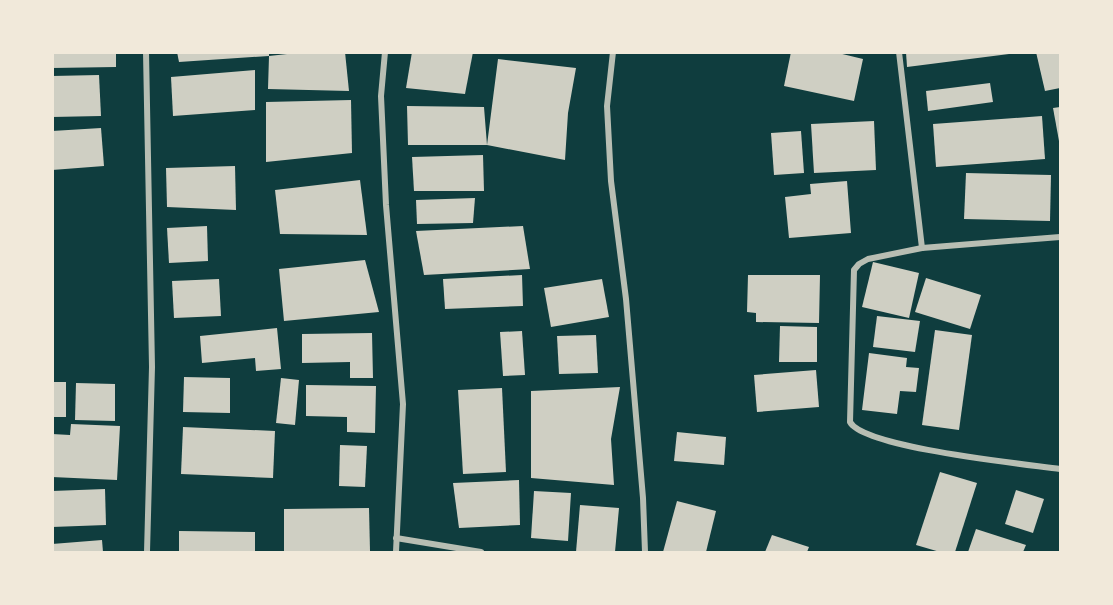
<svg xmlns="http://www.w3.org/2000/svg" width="1113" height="605" font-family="'Roboto Condensed',sans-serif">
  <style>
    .building { fill: #cfcfc3 }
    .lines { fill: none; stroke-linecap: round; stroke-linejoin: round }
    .minor { stroke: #b8beb3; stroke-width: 6 }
  </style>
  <rect width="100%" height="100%" fill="#0f3d3e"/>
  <g class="building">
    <path d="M52 52H116V67L52 68Z"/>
    <path d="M177 52H269V56L179 62Z"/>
    <path d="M305 52H345L349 91 268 89 269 56Z"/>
    <path d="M412 52H473L465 94 406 88Z"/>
    <path d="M791 52H834L863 59 854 101 784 86Z"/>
    <path d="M906 52H1008L1009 54 907 67Z"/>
    <path d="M1036 52H1060V88L1045 91Z"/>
    <path d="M498 59 576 68 568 113 565 160 487 145H408L407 106 484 107 487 145Z"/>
    <path d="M255 70V110L173 116 171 77Z"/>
    <path d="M99 75 101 116 52 117V76Z"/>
    <path d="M990 83 993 102 928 111 926 91Z"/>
    <path d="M351 100 352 153 266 162V102Z"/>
    <path d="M1060 107V141H1059L1053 108Z"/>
    <path d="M1042 116 1045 159 936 167 933 124Z"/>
    <path d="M874 121 876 170 814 173 811 124Z"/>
    <path d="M101 128 104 166 52 170V131Z"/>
    <path d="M801 131 804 173 774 175 771 133Z"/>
    <path d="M483 155 484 191H414L412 157Z"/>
    <path d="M235 166 236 210 167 207 166 168Z"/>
    <path d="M966 173 1051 175 1050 221 964 219Z"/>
    <path d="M360 180 367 235 280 234 275 190Z"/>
    <path d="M847 181 851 233 789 238 785 197 811 194 810 184Z"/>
    <path d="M475 198 473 223 417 224 416 200Z"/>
    <path d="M207 226 208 261 169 263 167 228Z"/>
    <path d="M523 226 530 269 424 275 416 231Z"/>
    <path d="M365 260 379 312 284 321 279 269Z"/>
    <path d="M873 262 919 273 909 318 862 307Z"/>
    <path d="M522 275 523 306 445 309 443 279Z"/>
    <path d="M748 275H820L819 323 756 322V313L747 312Z"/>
    <path d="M926 278 981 295 970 329 915 312Z"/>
    <path d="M219 279 221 316 174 318 172 281Z"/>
    <path d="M602 279 609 317 551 327 544 288Z"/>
    <path d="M877 316 920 321 915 352 873 347Z"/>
    <path d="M780 326 817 327V362H779Z"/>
    <path d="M277 328 281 369 256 371 255 358 202 363 200 336Z"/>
    <path d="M935 330 972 335 959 430 922 425Z"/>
    <path d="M522 331 525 375 503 376 500 332Z"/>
    <path d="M372 333 373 378H350V362L302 363V334Z"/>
    <path d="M596 335 598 373 559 374 557 336Z"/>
    <path d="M869 353 907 358 906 367 919 368 916 392 900 391 897 414 862 410Z"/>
    <path d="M816 370 819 407 757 412 754 375Z"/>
    <path d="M184 377 230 378V413L183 412Z"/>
    <path d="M281 378 299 380 295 425 276 423Z"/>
    <rect x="52" y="382" width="14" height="35"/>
    <path d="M76 383 115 384V421L75 420Z"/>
    <path d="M306 385 376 386 375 433 347 432V417L306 416Z"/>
    <path d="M620 387 611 439 614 485 531 478V391Z"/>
    <path d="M502 388 506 472 463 474 458 390Z"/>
    <path d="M71 424 120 426 117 480 52 477V434L70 435Z"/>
    <path d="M183 427 275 431 273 478 181 474Z"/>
    <path d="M677 432 726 437 724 465 674 461Z"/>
    <path d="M340 445 367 446 365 487 339 486Z"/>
    <path d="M940 472 977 483 955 552H940L916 545Z"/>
    <path d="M519 480 520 525 459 528 453 483Z"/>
    <path d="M105 489 106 525 52 527V491Z"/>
    <path d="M1016 490 1044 499 1033 533 1005 524Z"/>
    <path d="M534 491 571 493 568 541 531 538Z"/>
    <path d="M677 501 716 511 706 552H663Z"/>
    <path d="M580 505 619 508 615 552H576Z"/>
    <path d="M369 508 370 551 284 552V509Z"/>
    <path d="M976 529 1026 545 1023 552H968Z"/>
    <path d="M179 531 255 532V552H179Z"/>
    <path d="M772 535 809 547 807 552H765Z"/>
    <path d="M102 540 103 552H52V544Z"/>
  </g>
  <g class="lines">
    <g class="minor">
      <path d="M146 52 152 367 147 552"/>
      <path d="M385 52 381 96 386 205 403 404 396 552"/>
      <path d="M613 52 607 106 611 181 626 299 643 498 645 552"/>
      <path d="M899 52 922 248"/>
      <path d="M1060 237 922 248 868 259 859 264 854 270 850 422C864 448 1025 464 1060 469"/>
      <path d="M396 538 481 552"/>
    </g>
  </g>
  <rect width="1113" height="605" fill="none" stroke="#f1e9da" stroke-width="108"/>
</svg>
